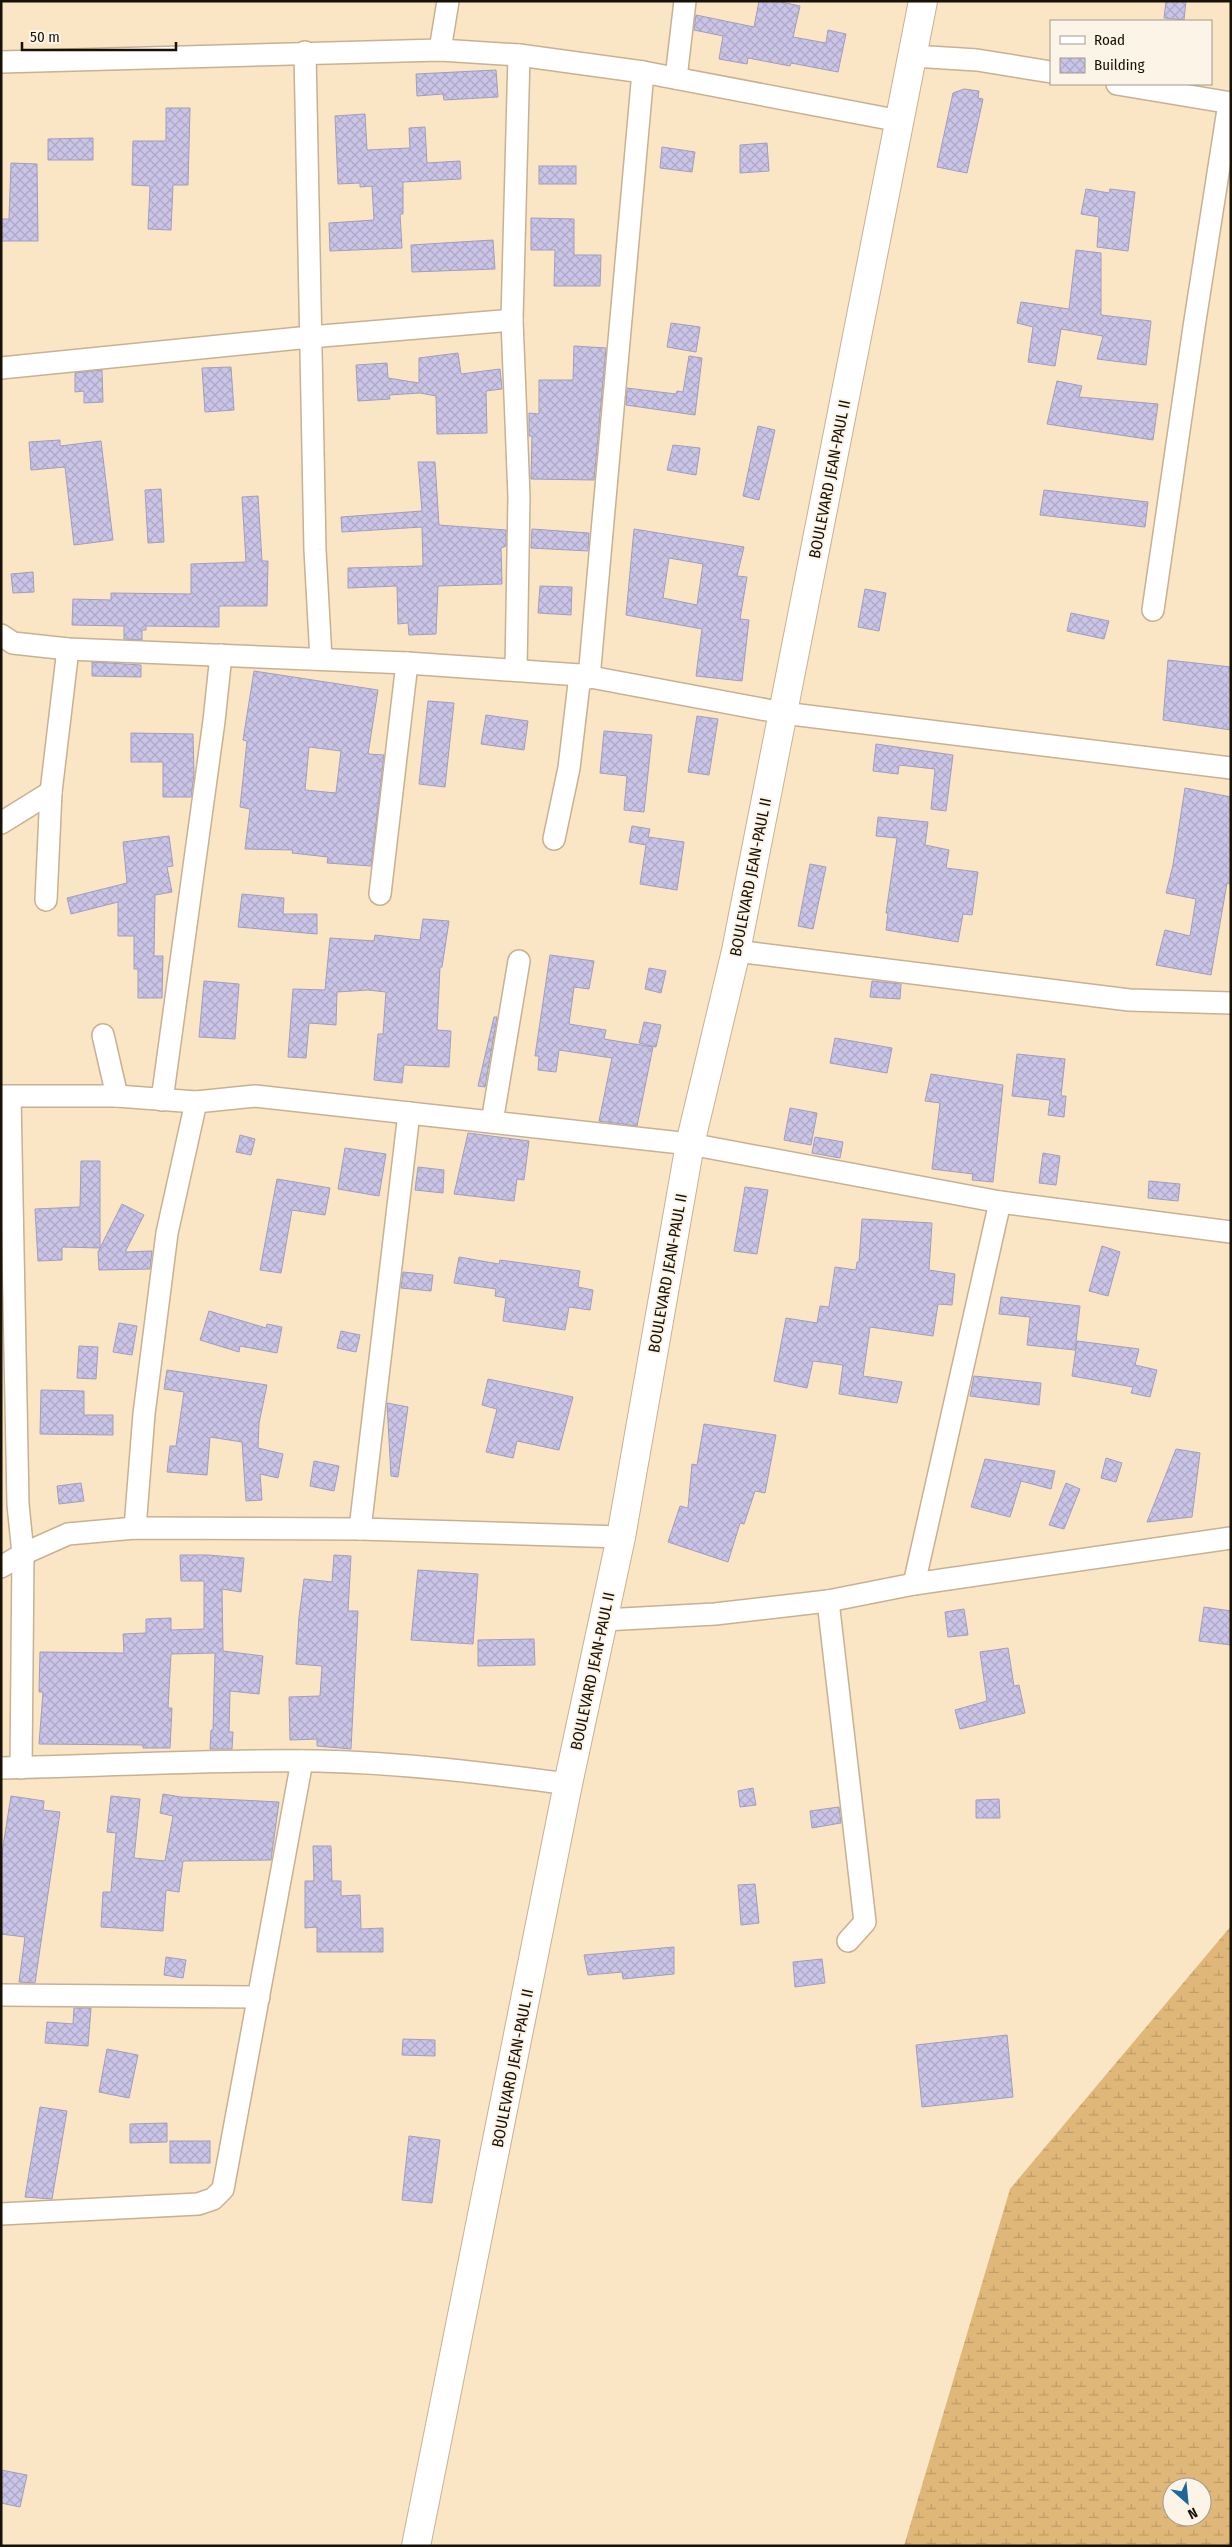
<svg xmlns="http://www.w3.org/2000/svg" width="1232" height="2547" font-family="'Fira Sans Condensed',sans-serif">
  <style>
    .wetland { fill: url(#wetland-marsh); fill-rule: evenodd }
    .building { fill: url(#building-cross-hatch); stroke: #a29dbe; fill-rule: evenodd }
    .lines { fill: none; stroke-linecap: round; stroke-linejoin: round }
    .minor-casing { stroke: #c6b293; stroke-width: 24 }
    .secondary-casing { stroke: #c6b293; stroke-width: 30 }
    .minor { stroke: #fff; stroke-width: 21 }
    .secondary { stroke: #fff; stroke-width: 28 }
    .labels { text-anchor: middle; stroke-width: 4; stroke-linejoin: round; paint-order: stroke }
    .street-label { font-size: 16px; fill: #181106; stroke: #fcf4e7 }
  </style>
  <defs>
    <pattern id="wetland-marsh" width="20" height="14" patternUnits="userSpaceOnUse" patternTransform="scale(1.25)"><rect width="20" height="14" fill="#dfb779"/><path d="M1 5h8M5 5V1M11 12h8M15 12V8" fill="none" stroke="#bf9c67"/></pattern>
    <pattern id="building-cross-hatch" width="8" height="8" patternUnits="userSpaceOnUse" patternTransform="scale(1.25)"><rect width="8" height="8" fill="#cac5e7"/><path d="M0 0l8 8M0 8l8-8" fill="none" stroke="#ada8c5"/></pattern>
  </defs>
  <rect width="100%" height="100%" fill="#fae5c5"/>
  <path class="wetland" d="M1231 1926V2546H904L1010 2189ZM1172 2487H1202V2517H1172Z"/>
  <g class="building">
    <path d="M759 1H776L800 6 793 37 826 43 828 30 846 34 838 72 791 63 790 66 748 58 747 64 719 59 723 36 694 30 696 15 754 27Z"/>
    <path d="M1166 1H1186L1184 20 1164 18Z"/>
    <path d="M496 70 498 97 444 100 443 94 417 96 416 74Z"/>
    <path d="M964 89 979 91 978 98 983 99 967 173 937 167 953 93Z"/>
    <path d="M166 108H190L188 185H173L171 230 148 229 150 186 132 185 133 141H166Z"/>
    <path d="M365 114 367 150 410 148 409 128 425 127 427 163 460 161 461 179 403 182V214H400L402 248 330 251 329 223 374 220 372 186 360 187V183L338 184 335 116Z"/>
    <path d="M93 138V160H48V139Z"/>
    <path d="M767 143 769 171 740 173V145Z"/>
    <path d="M662 147 695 152 692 172 660 168Z"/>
    <path d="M11 163 37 164 38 241H1V219H9Z"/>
    <rect x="539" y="166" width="37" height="18"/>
    <path d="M1086 189 1109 193 1110 189 1135 192 1128 251 1097 247 1099 217 1081 214Z"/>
    <path d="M531 218 574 219V255H601L600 286H554L555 250H531Z"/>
    <path d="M493 240 495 269 412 272 411 245Z"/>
    <path d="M1076 250 1101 253V315L1151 321 1146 365 1097 359 1103 336 1061 329 1055 366 1028 362 1033 327 1017 323 1021 302 1069 309Z"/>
    <path d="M671 323 700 327 696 352 667 347Z"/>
    <path d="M574 346 606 348 594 480 531 479 532 436H529V413L539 414V380H573Z"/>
    <path d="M458 353 461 374 500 369 502 389 486 391 487 433 437 434 436 396 420 393 389 395 390 399 358 401 356 365 387 363 388 378 419 383V358Z"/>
    <path d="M689 356 702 358 695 415 626 405 627 388 676 394 677 391 683 392Z"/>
    <path d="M231 367 234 410 205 412 202 368Z"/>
    <path d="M102 370 103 402 84 403V391L75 392V373Z"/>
    <path d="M1057 381 1082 386 1079 397 1158 404 1153 440 1047 424Z"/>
    <path d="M758 426 775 430 759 500 743 496Z"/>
    <path d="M60 440V446L101 441 113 540 74 545 65 467 31 470 29 442Z"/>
    <path d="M673 445 700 448 696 475 667 470Z"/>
    <path d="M418 462H435L439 525 506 530V546L501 548 502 584 438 586 436 634 409 635 408 623 398 624 397 586 348 588V568L423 566 422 527 342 532 341 517 422 511Z"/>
    <path d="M161 489 164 542 148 543 145 490Z"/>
    <path d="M1044 490 1148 502 1145 527 1040 515Z"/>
    <path d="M258 496 262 561H268L267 606H219V627L146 626V630H142V640L124 639V626L72 625 73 599 111 600V593L191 594V564L246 562 242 497Z"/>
    <path d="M532 529 589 533 588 551 531 548Z"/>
    <path d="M634 529 744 547 737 576 747 577 740 619 749 620 742 681 696 676 702 629 626 615ZM669 558 703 564 697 605 663 598Z"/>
    <path d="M33 572 34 592 13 593 11 574Z"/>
    <path d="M540 586 572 587 571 615 538 613Z"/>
    <path d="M865 589 886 593 879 631 858 627Z"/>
    <path d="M1071 613 1109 621 1104 639 1067 631Z"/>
    <path d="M1168 660 1231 667V730L1163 720Z"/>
    <path d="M92 662 141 665V677L92 676Z"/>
    <path d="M254 671 378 690 368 754 384 755 371 866 327 863 328 857 292 853 293 850 245 849 250 809 240 807 247 741 243 740ZM309 747 341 751 336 793 305 790Z"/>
    <path d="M428 701 454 703 445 787 419 784Z"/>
    <path d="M486 715 528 721 524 750 481 744Z"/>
    <path d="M697 716 718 719 709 775 688 772Z"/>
    <path d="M604 731 652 735 644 812 624 810 627 776 600 773Z"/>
    <path d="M131 733 193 734 194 775 191 797H163V762H131Z"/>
    <path d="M876 744 953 755 946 811 931 809 935 769 899 765 898 774 873 771Z"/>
    <path d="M1185 788 1231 797V884L1227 883 1211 975 1156 965 1165 930 1190 936 1196 899 1166 893 1173 865Z"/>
    <path d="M878 817 928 822 925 845 949 850 946 868 978 872 972 915 963 914 958 942 886 930 888 913H886L897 838 876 836Z"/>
    <path d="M632 826 650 829 648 837 684 842 677 890 640 884 646 845 629 842Z"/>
    <path d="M169 836 173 866 167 867 172 892 155 895 154 956H163L162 998H138V969H134V936H118V902L71 914 67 898 127 883 123 842Z"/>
    <path d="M810 864 826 867 813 929 798 926Z"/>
    <path d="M242 894 284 898 283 914H317V934L238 927Z"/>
    <path d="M423 919 449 921 442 967H440L437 1030 451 1031 449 1067 404 1065 402 1083 374 1080 378 1034H383L386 992 368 990 337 992 336 1025 309 1023 306 1058 288 1057 293 989 325 990 330 938 374 941 375 935 420 940Z"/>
    <path d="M550 955 594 961 589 989 574 987 569 1024 606 1030 604 1039 653 1047 637 1126 599 1121 612 1058 559 1050 556 1072 538 1070 539 1056H535Z"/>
    <path d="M649 968 666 971 661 993 645 989Z"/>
    <path d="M204 981 239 984 235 1039 199 1037Z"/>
    <path d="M872 981 901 984 900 999 870 997Z"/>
    <path d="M494 1017H497L485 1087 478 1086Z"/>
    <path d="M644 1022 661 1025 656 1047 639 1043Z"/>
    <path d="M835 1038 892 1048 887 1073 830 1063Z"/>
    <path d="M1017 1054 1065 1059 1061 1096H1066L1064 1117 1048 1115 1050 1100 1012 1096Z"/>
    <path d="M931 1074 1003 1085 993 1182 972 1180 973 1174 932 1169 940 1103 925 1101Z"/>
    <path d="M790 1108 817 1113 811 1145 784 1140Z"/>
    <path d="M468 1133 529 1141 524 1180 517 1179 514 1201 454 1194Z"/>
    <path d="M240 1135 255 1139 251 1155 236 1152Z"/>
    <path d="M815 1137 843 1142 840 1158 812 1153Z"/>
    <path d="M345 1148 386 1154 379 1196 338 1189Z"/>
    <path d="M1043 1153 1060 1156 1056 1185 1039 1183Z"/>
    <path d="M81 1161H100V1248L62 1247V1260L38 1261 35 1209 80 1207Z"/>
    <path d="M418 1167 444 1170 443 1193 415 1190Z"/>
    <path d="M277 1179 330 1188 325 1215 292 1210 281 1273 260 1270Z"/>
    <path d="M1149 1181 1180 1184 1178 1201 1148 1198Z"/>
    <path d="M745 1187 768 1190 757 1254 734 1251Z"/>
    <path d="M122 1204 144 1215 125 1252 152 1251 150 1269 99 1270 98 1252Z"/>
    <path d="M862 1219 932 1223 929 1270 955 1274 952 1305 938 1304 933 1336 870 1327 863 1376 902 1382 897 1403 839 1394 843 1365 813 1361 807 1388 774 1381 786 1318 817 1323 820 1306 829 1307 835 1267 856 1270 857 1262H859Z"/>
    <path d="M1102 1246 1120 1252 1108 1296 1089 1291Z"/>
    <path d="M459 1257 499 1264 500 1260 580 1271 578 1287 593 1290 590 1310 569 1307 565 1330 503 1321 506 1298 495 1296 496 1289 454 1283Z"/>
    <path d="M403 1272 433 1275 431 1291 401 1288Z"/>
    <path d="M1001 1297 1080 1306 1075 1350 1027 1345 1030 1317 999 1314Z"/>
    <path d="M209 1311 266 1328 267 1324 282 1327 277 1353 240 1346 239 1352 200 1340Z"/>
    <path d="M119 1323 137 1326 132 1355 113 1352Z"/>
    <path d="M341 1331 360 1335 356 1352 337 1348Z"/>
    <path d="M1077 1341 1139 1349 1135 1365 1157 1370 1150 1397 1131 1393 1133 1387 1072 1376Z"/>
    <path d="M79 1346 98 1347 96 1379 77 1378Z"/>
    <path d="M167 1370 267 1385 259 1423 258 1448 283 1454 278 1478 260 1474 262 1500 246 1501 242 1442 210 1437 207 1475 167 1472 170 1446H176L184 1392 164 1389Z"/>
    <path d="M974 1376 1041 1383 1039 1405 970 1396Z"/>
    <path d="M488 1379 573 1397 559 1450 517 1441 513 1458 486 1452 497 1409 482 1405Z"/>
    <path d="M41 1390 84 1391V1415H113V1435L40 1434Z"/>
    <path d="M387 1403 408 1407 398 1477 391 1476Z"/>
    <path d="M704 1424 776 1435 765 1493 755 1491 744 1524 740 1523 728 1562 668 1542 680 1506 688 1508 692 1464 697 1465Z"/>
    <path d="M1176 1449 1200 1453 1192 1517 1147 1522Z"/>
    <path d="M1106 1458 1122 1463 1116 1482 1101 1478Z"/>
    <path d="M985 1459 1055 1471 1051 1489 1021 1481 1010 1517 971 1507Z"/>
    <path d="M314 1461 339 1466 334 1491 310 1486Z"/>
    <path d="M81 1483 84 1501 59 1504 57 1486Z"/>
    <path d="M1066 1483 1080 1489 1064 1529 1049 1525Z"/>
    <path d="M180 1555H208L244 1558 241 1592 222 1589 223 1651 263 1656 259 1694 230 1691 229 1732H233L232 1749H210L211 1730H213L215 1653 171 1654 168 1708H172L170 1748H143V1745L39 1744 43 1692H39L40 1652 124 1653 123 1634 146 1633V1619L171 1618V1630L204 1629V1581H181Z"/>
    <path d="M334 1555 351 1556 348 1611H358L351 1749 317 1746V1739L290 1740 289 1697 320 1696 322 1666 296 1664 299 1617 304 1579 332 1582Z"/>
    <path d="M418 1570 478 1574 473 1644 411 1640Z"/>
    <path d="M1204 1607 1231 1611V1645L1199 1641Z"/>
    <path d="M964 1609 968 1635 948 1637 945 1612Z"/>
    <path d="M534 1639 535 1665 478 1666V1640Z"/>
    <path d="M1008 1648 1014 1686 1019 1685 1025 1713 960 1729 955 1710 987 1701 980 1652Z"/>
    <path d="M753 1788 756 1805 740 1807 738 1791Z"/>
    <path d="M163 1794 181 1797 279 1802 271 1860 183 1861 179 1892 166 1890 163 1931 101 1927 103 1892H111L116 1833 107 1832 111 1796 140 1799 134 1858 165 1861 173 1816 160 1813Z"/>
    <path d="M11 1796 44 1801 43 1810 60 1812 35 1983 19 1982 25 1937 1 1934V1859Z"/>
    <path d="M999 1799 1000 1818H976V1800Z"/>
    <path d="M839 1807 841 1823 812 1828 810 1811Z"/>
    <path d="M313 1846H331L332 1881H341V1896L360 1895 361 1929 383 1928V1952H317V1927L305 1928V1881H314Z"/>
    <path d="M755 1884 759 1923 741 1925 738 1885Z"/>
    <path d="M674 1947V1974L623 1979 622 1972 588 1975 584 1955Z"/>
    <path d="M166 1957 186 1960 183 1978 164 1975Z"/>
    <path d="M822 1959 825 1983 795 1987 793 1962Z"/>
    <path d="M74 2008H91L88 2046 45 2043 47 2022 73 2024Z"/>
    <path d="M1007 2035 1013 2097 922 2107 916 2045Z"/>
    <path d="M403 2039 435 2040V2056L402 2055Z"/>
    <path d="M107 2049 138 2055 129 2098 99 2092Z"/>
    <path d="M40 2107 67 2111 52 2199 25 2197Z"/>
    <path d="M167 2123V2142L130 2143V2124Z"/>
    <path d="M409 2136 440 2140 432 2203 402 2200Z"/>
    <rect x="170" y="2141" width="40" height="22"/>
    <path d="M1 2470 27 2475 20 2507 1 2503Z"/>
  </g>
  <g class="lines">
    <defs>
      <g id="minor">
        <path d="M440 50 448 1"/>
        <path d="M305 52 315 550 321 659"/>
        <path d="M913 56 977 60 1051 72"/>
        <path d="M1 62 440 50 519 55 643 72 900 121"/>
        <path d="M676 78 685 1"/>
        <path d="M1117 84 1231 103"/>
        <path d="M1 368 310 337 512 320"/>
        <path d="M1153 610 1194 327 1229 103"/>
        <path d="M1 635 13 643 68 649 407 663 580 675 783 713 1231 768"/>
        <path d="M516 670 519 497 512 320 519 55"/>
        <path d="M589 678 643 72"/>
        <path d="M1 823 51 792"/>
        <path d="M554 839 569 768 580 675"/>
        <path d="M380 894 407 663"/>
        <path d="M46 900 51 792 68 649"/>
        <path d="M736 951 1129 1000 1231 1003"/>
        <path d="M103 1035 117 1096"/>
        <path d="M1 1096H117L196 1102 255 1096 409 1113"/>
        <path d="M10 1097 18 1504 23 1554 68 1534 135 1528 360 1529 621 1537"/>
        <path d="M162 1100 214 721 221 655"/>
        <path d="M492 1122 519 961"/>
        <path d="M135 1528 144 1414 167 1233 196 1102"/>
        <path d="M360 1529 409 1113 690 1144 1000 1202 1231 1232"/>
        <path d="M1 1567 23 1554"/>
        <path d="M914 1584 1000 1202"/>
        <path d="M828 1601 865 1922 848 1941"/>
        <path d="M604 1620 715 1614 828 1601 914 1584 1231 1538"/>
        <path d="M1 1768C107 1766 213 1759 319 1761 403 1763 486 1773 568 1784"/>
        <path d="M21 1768 23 1554"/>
        <path d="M1 1995 259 1997"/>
        <path d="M1 2214 198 2204 213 2199 223 2189 302 1761"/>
      </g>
      <path id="secondary" d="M416 2546 568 1784 621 1537 690 1144 736 951 923 1"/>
    </defs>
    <use href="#minor" class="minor-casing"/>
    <use href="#secondary" class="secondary-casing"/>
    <use href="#minor" class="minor"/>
    <use href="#secondary" class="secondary"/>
  </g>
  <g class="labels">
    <g class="street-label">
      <text transform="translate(829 479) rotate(-79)" y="6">BOULEVARD JEAN-PAUL II</text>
      <text transform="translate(750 877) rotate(-79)" y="6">BOULEVARD JEAN-PAUL II</text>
      <text transform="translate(667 1273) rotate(-80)" y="6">BOULEVARD JEAN-PAUL II</text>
      <text transform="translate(592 1671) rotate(-78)" y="6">BOULEVARD JEAN-PAUL II</text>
      <text transform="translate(512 2068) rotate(-79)" y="6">BOULEVARD JEAN-PAUL II</text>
    </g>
  </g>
  <rect width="1232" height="2547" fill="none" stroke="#181106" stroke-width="5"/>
  <rect x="1050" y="20" width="162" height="65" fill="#fcf4e7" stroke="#a1998d"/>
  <rect x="1060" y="36" width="25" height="8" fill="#ffffff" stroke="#a1998d"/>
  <text x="1094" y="45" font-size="15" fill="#181106">Road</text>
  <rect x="1060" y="58" width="25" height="15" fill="url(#building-cross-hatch)" stroke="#a1998d"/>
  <text x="1094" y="70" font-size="15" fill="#181106">Building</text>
  <g transform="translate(1187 2502) rotate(153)"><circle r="24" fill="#fcf4e7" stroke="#a1998d"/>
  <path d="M0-4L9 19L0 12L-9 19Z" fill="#1e679b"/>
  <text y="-8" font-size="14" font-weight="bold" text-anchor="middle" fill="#181106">N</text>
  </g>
  <path d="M22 42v8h154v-8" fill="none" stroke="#181106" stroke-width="2.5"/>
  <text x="30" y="42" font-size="15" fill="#181106" stroke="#fcf4e7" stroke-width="4" paint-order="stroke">50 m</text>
</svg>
